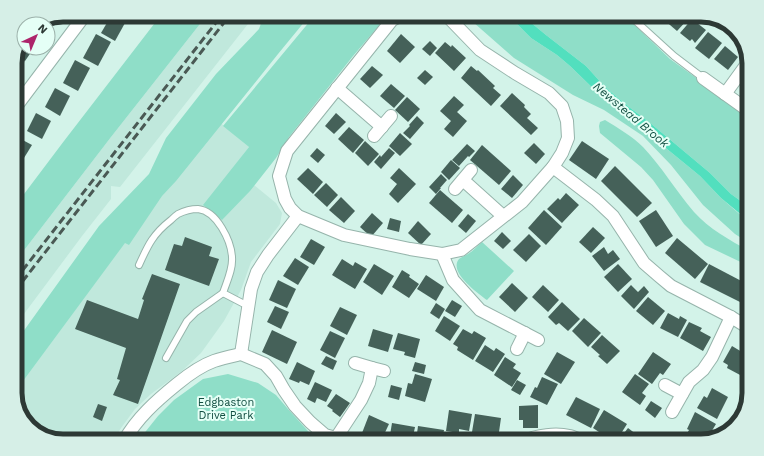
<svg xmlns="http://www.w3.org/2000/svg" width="764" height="456" font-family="'Work Sans',sans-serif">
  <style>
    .built { fill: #c0e8dc }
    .green { fill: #8fdec8 }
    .water { fill: #52dfbe }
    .building { fill: #456159 }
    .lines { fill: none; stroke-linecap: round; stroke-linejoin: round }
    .lane-casing { stroke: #96b4ab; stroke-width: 8 }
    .street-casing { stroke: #96b4ab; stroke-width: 14 }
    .lane { stroke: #fff; stroke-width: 6 }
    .street { stroke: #fff; stroke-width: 12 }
    .rail { stroke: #4a5954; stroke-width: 3; stroke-dasharray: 8 4; stroke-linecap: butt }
    .labels { text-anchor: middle; stroke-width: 4; stroke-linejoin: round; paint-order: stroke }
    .park-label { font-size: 11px; fill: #114d40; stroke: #e5fff6 }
    .water-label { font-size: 12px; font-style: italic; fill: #134f42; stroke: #e5fff6 }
    .rim { fill: none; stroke: #2d3935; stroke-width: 5 }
  </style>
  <rect width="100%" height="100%" fill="#d3f3e9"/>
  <g class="built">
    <path d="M207 15H255L120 187 111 186V199L82 236 15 326V262L111 137Z"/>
    <path d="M217 120 249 147 233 168 276 203 282 213 280 224 251 262 241 290 224 321 201 353 182 371 151 394 135 409 121 428 113 441H63L45 436 22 417 15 396V392L195 147Z"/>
  </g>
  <g class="green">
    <path d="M161 15H207L111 137 15 262V206L64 141Z"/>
    <path d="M264 15H310L278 54 176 181 162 196 129 245 125 243 15 392V343L99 226 149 174 166 138 216 74 259 29Z"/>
    <path d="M315 15H388L353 56 289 137 276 158 250 191 222 220 203 205 249 147 223 126Z"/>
    <path d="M465 15H506L512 19 531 38 557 55 570 66 600 95 617 108 700 176 721 198 743 217 749 221V243L735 234 703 205 671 165 643 136 604 110 573 95 514 58Z"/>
    <path d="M523 15H624L670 59 749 116V207L731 194 710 173 649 122 629 107 605 87 586 66 546 35 529 21Z"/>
    <path d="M605 120C618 128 632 136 643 147 662 167 676 191 694 212 709 229 730 240 749 251V266L705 245 684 224 653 180 641 167 600 133 599 126 600 122Z"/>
    <path d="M482 242 514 271 487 300C478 293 448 272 459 259 461 257 465 256 468 254 473 251 477 246 482 242Z"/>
    <path d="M228 374 258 383 276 395 288 409 317 441H138L158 416 174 400 203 379Z"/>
  </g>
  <path class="water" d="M506 15H523L529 21 546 35 586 66 605 87 629 107 649 122 710 173 731 194 749 207V221L744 217 721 198 700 176 617 108 600 95 570 66 557 55 531 38 512 19Z"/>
  <g class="building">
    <path d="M666 15H686L689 18 677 31 663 19Z"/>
    <path d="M111 16 125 23 115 41 101 33Z"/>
    <path d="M692 19 706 30 695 43 692 39 690 41 680 33Z"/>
    <path d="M708 32 722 43 709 59 695 48Z"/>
    <path d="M96 34 111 42 98 66 83 58Z"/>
    <path d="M401 34 415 47 400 63 387 51Z"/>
    <path d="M24 41V48H34L25 61 17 55Z"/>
    <path d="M430 41 437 48 430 56 422 49Z"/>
    <path d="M445 42 451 47 452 45 466 58 454 71 435 53Z"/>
    <path d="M725 46 738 57 728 70 714 59Z"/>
    <path d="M75 60 90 68 78 91 63 83Z"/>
    <path d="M372 66 383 75 370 88 360 79Z"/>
    <path d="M471 66 477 71 478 70 495 86 493 88 501 95 491 106 461 78Z"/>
    <path d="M425 70 433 77 425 85 417 78Z"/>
    <path d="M749 72V87L742 82Z"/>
    <path d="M391 84 405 96 394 108 380 96Z"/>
    <path d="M55 88 70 96 60 116 45 107Z"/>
    <path d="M512 93 525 105 524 107 531 114 527 118 538 128 531 135 500 106Z"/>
    <path d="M454 96 464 105 457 112 467 121 453 137 444 129 451 121 440 111Z"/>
    <path d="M407 97 420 109 408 122 395 110Z"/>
    <path d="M36 113 51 121 42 139 27 131Z"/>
    <path d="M336 113 346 122 334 134 325 126Z"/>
    <path d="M417 116 424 123 410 139 403 133 410 126 409 125Z"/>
    <path d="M349 127 364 140 353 153 338 139Z"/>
    <path d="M400 133 412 144 400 156 389 146Z"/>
    <path d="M17 137 32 145 19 166 15 164V140Z"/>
    <path d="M365 141 379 154 368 166 355 153Z"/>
    <path d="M582 141 609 159 596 179 569 160Z"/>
    <path d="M534 143 545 154 536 164 524 153Z"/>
    <path d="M467 144 475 151 469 157 468 156 459 166 452 160Z"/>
    <path d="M482 145 511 171 499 185 470 160Z"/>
    <path d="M317 148 325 155 318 163 310 156Z"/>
    <path d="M389 148 395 153 381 169 374 162 380 155 381 157Z"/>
    <path d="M451 160 460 168 449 180 441 172Z"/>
    <path d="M615 166 652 203 637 217 601 181Z"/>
    <path d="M308 168 323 182 313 194 297 179Z"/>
    <path d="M399 168 416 184 398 203 389 194 397 184 390 178Z"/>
    <path d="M441 174 447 180 440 188H441L436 194 429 187Z"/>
    <path d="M513 175 523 185 512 198 501 189Z"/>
    <path d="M326 183 338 195 327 207 314 195Z"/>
    <path d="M440 190 463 210 452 223 429 203Z"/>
    <path d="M566 193 579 205 562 223 547 209 558 198 560 200Z"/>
    <path d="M341 197 355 211 344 223 329 210Z"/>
    <path d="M544 210 562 227 546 245 528 228Z"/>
    <path d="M656 210 673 236 656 247 639 221Z"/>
    <path d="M372 213 383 223 371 237 360 227Z"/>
    <path d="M468 214 476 221 466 233 458 226Z"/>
    <path d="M390 218 401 221 399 232 387 229Z"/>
    <path d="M418 221 431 234 421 245 408 233Z"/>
    <path d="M593 227 605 238 591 253 579 242Z"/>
    <path d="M502 232 511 241 503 249 494 241Z"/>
    <path d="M529 234 541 246 526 262 513 250Z"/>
    <path d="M185 237 212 247 209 256 219 259 209 286 165 270 174 244 182 246Z"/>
    <path d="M677 238 708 264 695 279 665 253Z"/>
    <path d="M311 239 325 247 314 265 300 257Z"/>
    <path d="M604 247 608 254 613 250 620 259 604 271 592 256Z"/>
    <path d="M295 258 309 267 298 285 283 276Z"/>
    <path d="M342 259 353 266 355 262 367 269 355 289 332 275Z"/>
    <path d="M374 264 394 276 382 295 363 282Z"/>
    <path d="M618 264 632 279 618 292 604 277Z"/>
    <path d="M709 264 749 285V299L746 305 700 282Z"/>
    <path d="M402 270 410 275 409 277 419 284 409 298 392 287Z"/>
    <path d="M152 274 180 284 138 404 113 395 120 380 117 379 126 348 75 329 87 300 138 319 144 300 142 299Z"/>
    <path d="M426 275 444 287 436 301 417 289Z"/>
    <path d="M278 280 296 289 287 308 269 300Z"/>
    <path d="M512 283 528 298 515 312 499 297Z"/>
    <path d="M543 285 559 300 548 312 532 297Z"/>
    <path d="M631 285 638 292 644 286 649 292 634 309 621 296Z"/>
    <path d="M648 297 665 311 653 325 636 311Z"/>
    <path d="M452 300 462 306 455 317 445 311Z"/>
    <path d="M562 302 580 319 568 331 559 323 556 325 548 317Z"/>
    <path d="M436 303 445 309 439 319 430 313Z"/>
    <path d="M275 306 289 312 281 329 267 322Z"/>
    <path d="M340 307 357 315 347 335 330 326Z"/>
    <path d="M668 313 679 319 680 316 687 320 678 337 660 328Z"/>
    <path d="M444 316 460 326 450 341 435 331Z"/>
    <path d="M584 318 601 333 588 347 572 331Z"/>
    <path d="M689 322 702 328 700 331 711 337 703 351 680 338Z"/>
    <path d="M373 329 393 335 388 352 368 346Z"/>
    <path d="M463 329 472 334 474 331 486 338 473 360 457 350 458 347 453 344Z"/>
    <path d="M272 330 297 342 287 364 262 352Z"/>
    <path d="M330 331 345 338 335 358 320 350Z"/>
    <path d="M398 333 420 339 415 358 404 355 405 352 393 349Z"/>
    <path d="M602 335 620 351 607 364 598 356 600 355 591 347Z"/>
    <path d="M485 345 494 351 496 348 505 354 493 372 475 361Z"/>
    <path d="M732 346 742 352 744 349 749 352V364L742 376 727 368 728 365 723 362Z"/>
    <path d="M557 352 575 362 561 384 544 374Z"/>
    <path d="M653 352 671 364 663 375 660 373 652 384 638 374Z"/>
    <path d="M326 356 337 361 333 370 321 364Z"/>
    <path d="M505 357 516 364 513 368 521 373 512 387 494 375Z"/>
    <path d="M297 362 315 371 309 385 300 381 299 383 289 379Z"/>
    <path d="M415 362 426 365 424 374 412 371Z"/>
    <path d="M415 374 432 379 425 402 405 396 408 383 412 384Z"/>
    <path d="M635 374 649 384 642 393 646 396 640 405 622 392Z"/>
    <path d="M542 377 558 384 547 405 530 397 535 387 537 388Z"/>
    <path d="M517 380 526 385 520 395 511 390Z"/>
    <path d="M315 382 332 390 326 402 317 398 315 403 307 399Z"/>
    <path d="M391 385 402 388 399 400 388 397Z"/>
    <path d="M712 388 728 397 717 419 697 408 704 396 707 398Z"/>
    <path d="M336 394 350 403 340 417 332 411 333 410 327 406Z"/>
    <path d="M576 397 600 409 591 428 566 415Z"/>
    <path d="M651 401 662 408 655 418 645 410Z"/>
    <path d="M98 404 107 407 102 421 93 417Z"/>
    <path d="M538 405V428H523V420H519V406Z"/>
    <path d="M449 410 472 414 469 431 459 429V433L446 431Z"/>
    <path d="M604 410 627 424 617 440 606 434 605 436 593 428Z"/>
    <path d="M695 412 716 424 707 439 701 441H693L685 437 689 430 687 429Z"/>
    <path d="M475 414 501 418 498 439 485 437V434L472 432Z"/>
    <path d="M369 415 389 424 381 441 362 433Z"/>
    <path d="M392 423 415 427 412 441H389Z"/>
    <path d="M418 426 444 430 442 441H416Z"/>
    <path d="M628 428 645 441H618Z"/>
  </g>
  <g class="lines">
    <defs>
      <g id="lane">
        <path d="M629 15 674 56 703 78"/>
        <path d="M139 265C148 245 153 234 171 220 173 218 175 216 178 214 184 211 192 209 198 209 217 211 231 241 232 257 233 269 227 281 223 293L248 306"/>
        <path d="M166 358 187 321 196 312 223 293"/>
      </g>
      <g id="street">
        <path d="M402 15 392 20 287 151 279 176 285 199 290 208 298 216 344 235 410 249 442 254 461 250 522 202 553 167 562 153 568 138 567 121 562 106 549 93 515 73 480 50 449 18 443 15"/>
        <path d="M703 78 749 111"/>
        <path d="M337 88 382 127"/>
        <path d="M725 94 749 61"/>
        <path d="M15 108 85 15"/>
        <path d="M374 136 391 116"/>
        <path d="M553 167 596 200 613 216 644 263 659 276 671 286 731 317 749 328"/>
        <path d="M463 180 503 216"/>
        <path d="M455 189 471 170"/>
        <path d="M442 254 453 280 480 310 538 340"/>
        <path d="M517 349 525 333"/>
        <path d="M241 354 251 289 257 272 268 255 298 216"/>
        <path d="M241 354 265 364 276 376 284 390 295 406 310 422 325 435 336 438 342 441"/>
        <path d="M372 368 384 371"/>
        <path d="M665 385 682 394"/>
        <path d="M672 412 689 382 703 370 712 357 731 317"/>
        <path d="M336 438 361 400 369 383 372 368 355 363"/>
        <path d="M124 441C137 418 156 401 177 384 188 375 200 366 214 361 222 358 232 356 241 354"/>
        <path d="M524 441C537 435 556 433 570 436 574 437 578 439 582 441"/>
      </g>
    </defs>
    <use href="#lane" class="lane-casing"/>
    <use href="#street" class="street-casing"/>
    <use href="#lane" class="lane"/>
    <use href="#street" class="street"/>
    <g class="rail">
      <path d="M15 280 222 15"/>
      <path d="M15 291 230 15"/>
    </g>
  </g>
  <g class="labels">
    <g class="park-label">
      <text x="226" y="406">Edgbaston<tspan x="226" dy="13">Drive Park</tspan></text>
    </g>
    <g class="water-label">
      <text transform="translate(631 115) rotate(40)" y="4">Newstead Brook</text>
    </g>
  </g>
  <path d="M0 0H764V456H0ZM63 22H701A41 41 0 0 1 742 63V393A41 41 0 0 1 701 434H63A41 41 0 0 1 22 393V63A41 41 0 0 1 63 22Z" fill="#d6efe7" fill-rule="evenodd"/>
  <path class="rim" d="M63 22H701A41 41 0 0 1 742 63V393A41 41 0 0 1 701 434H63A41 41 0 0 1 22 393V63A41 41 0 0 1 63 22Z"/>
  <g transform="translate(36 36) rotate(44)"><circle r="19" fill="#e5fff6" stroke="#9bb0a9"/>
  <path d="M0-3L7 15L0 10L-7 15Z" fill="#ad256b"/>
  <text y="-6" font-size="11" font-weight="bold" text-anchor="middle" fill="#2d3935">N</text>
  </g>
</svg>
